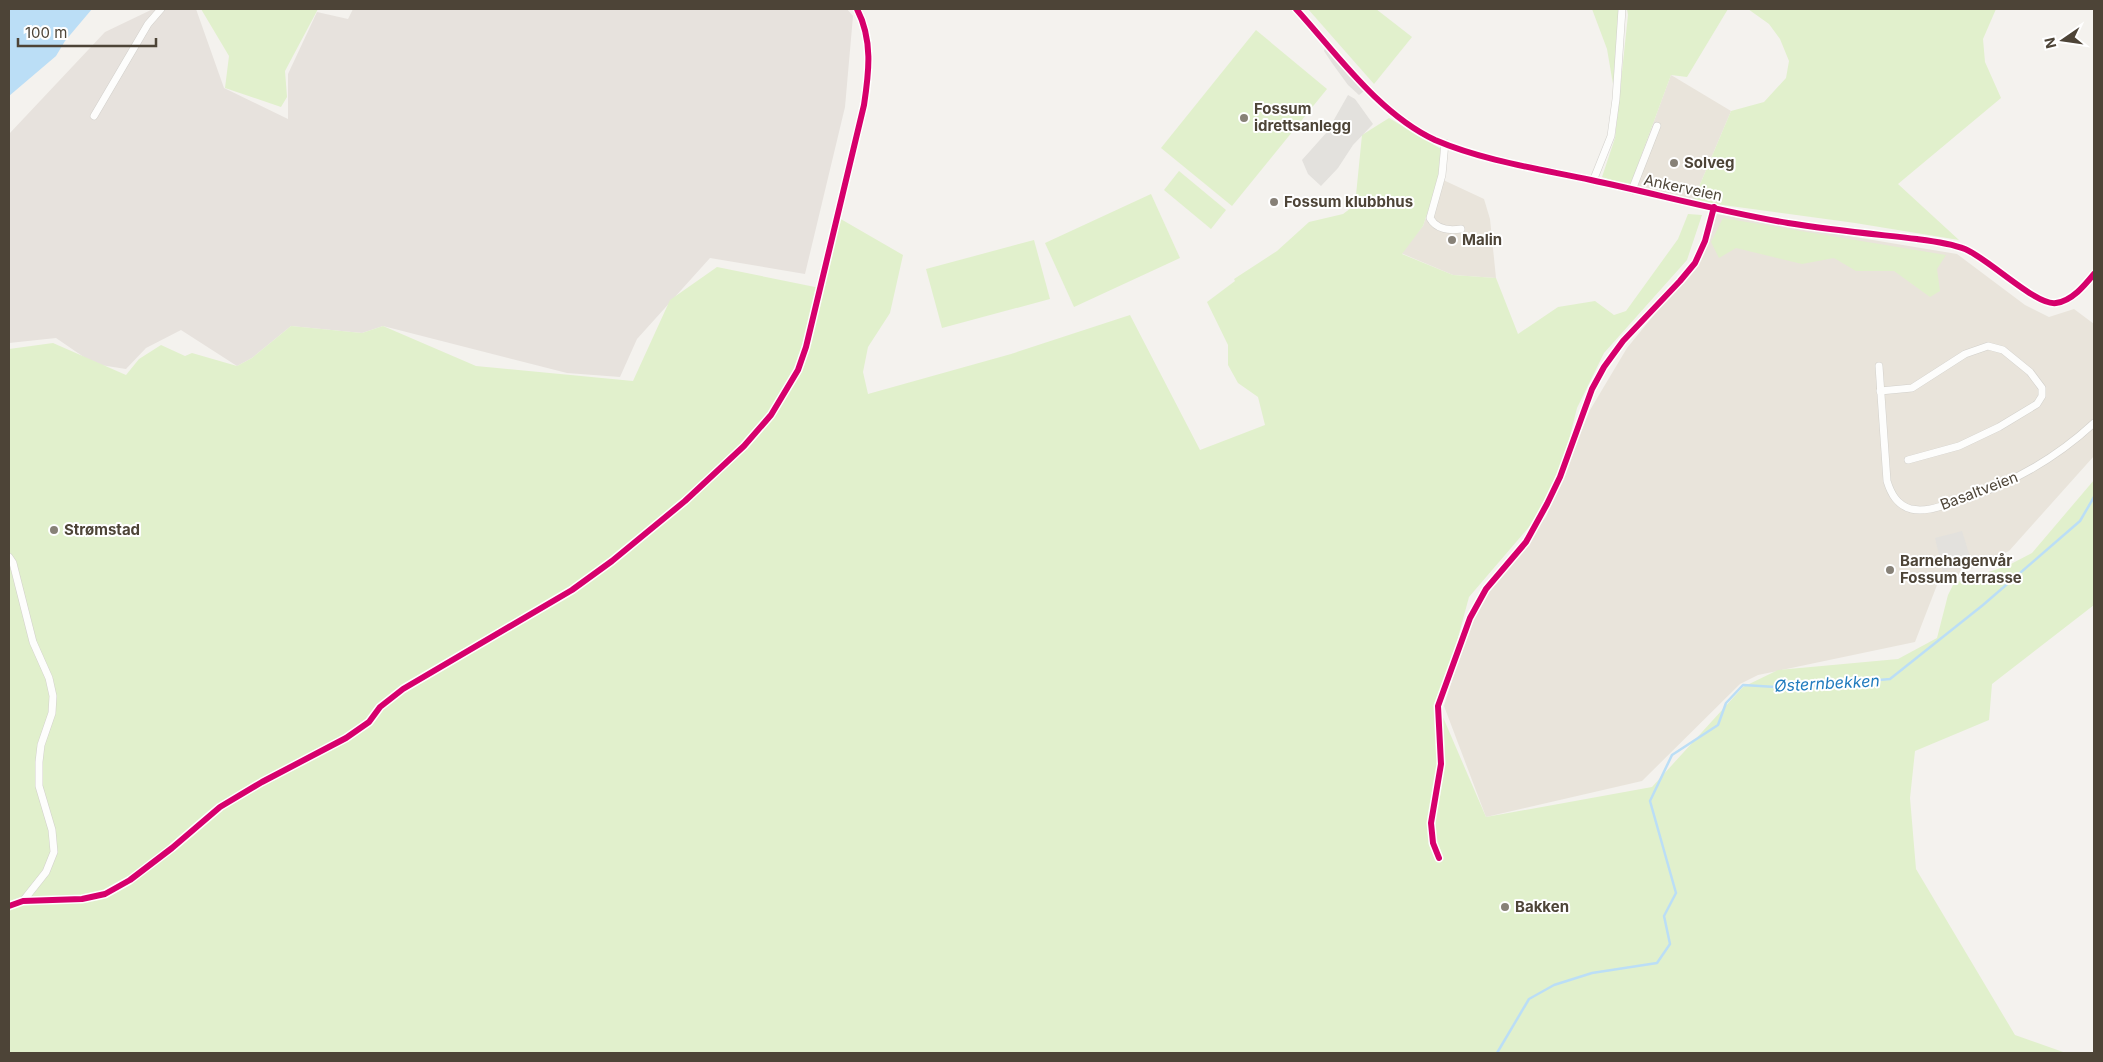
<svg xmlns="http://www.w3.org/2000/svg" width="2103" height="1062" font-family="Inter,sans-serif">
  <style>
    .residential { fill: #e9e4db }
    .industrial { fill: #e7e2dd }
    .green { fill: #e1f0cc }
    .parking { fill: #e3e1dd }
    .water { fill: #bbdef6 }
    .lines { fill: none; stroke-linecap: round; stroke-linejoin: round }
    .stream { stroke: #bbdef6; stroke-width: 2.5 }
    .minor-casing { stroke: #d2d0cb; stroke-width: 8 }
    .minor { stroke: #fdfdfc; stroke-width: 7 }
    .cycleway-casing { stroke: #fff; stroke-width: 9 }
    .cycleway { stroke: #d6006c; stroke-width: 6 }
    .poi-dot { fill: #878177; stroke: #fff; stroke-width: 2 }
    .labels { text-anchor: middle; stroke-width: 4; stroke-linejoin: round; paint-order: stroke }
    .poi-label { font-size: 15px; font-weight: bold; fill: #4d4437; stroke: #fff; text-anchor: start }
    .street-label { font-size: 15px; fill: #4d4437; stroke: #fff }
    .water-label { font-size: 16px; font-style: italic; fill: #217bbe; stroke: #fff }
  </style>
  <rect width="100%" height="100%" fill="#f4f2ee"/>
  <g class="residential">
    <path d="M1671 75 1731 111 1693 201 1630 186Z"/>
    <path d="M1439 178 1484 199 1490 219 1496 278 1453 275 1401 253 1423 226Z"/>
    <path d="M1716 214 1957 254 2025 305 2049 317 2074 309 2094 324V456L2009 551 1937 585 1915 642 1758 675 1740 684 1642 781 1486 817 1444 706 1477 601 1546 517 1590 410 1627 348 1694 266Z"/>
  </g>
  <path class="industrial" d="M153 9H196L224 88 288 119V74L317 12 348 19 353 9H847L853 16 845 107 805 274 710 258 637 339 620 377 567 373 383 326 362 333 291 326 252 358 237 366 181 330 146 348 126 369 94 364 56 338 9 343V134L105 32Z"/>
  <g class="green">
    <path d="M201 9H318L285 71 287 97 281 107 225 88 229 56Z"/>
    <path d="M1308 9H1376L1412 37 1374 84Z"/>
    <path d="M1592 9H1618L1619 15 1614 90 1607 49Z"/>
    <path d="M1627 9H1728L1687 77 1671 75 1630 186 1602 177 1615 138 1628 15Z"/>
    <path d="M1748 9H1996L1983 39 1985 62 2001 98 1898 184 1959 240 1855 223 1693 201 1731 111 1764 102 1786 78 1789 61 1780 39 1769 24Z"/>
    <path d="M1256 30 1327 89 1232 206 1161 148Z"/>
    <path d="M1389 118 1441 149 1439 178 1423 226 1402 254 1453 275 1496 278 1518 334 1558 307 1595 301 1614 315 1626 311 1678 239 1688 214 1702 215 1687 260 1604 353 1577 408 1563 464 1541 513 1469 597 1439 708 1486 817 1652 787 1743 687 1778 670 1898 659 1937 638 1948 595 1954 583 2007 566 2032 553 2094 480V605L1992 684 1989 720 1915 751 1910 798 1916 869 2015 1035 2066 1053H9V349L53 343 126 375 139 359 161 345 185 356 192 353 237 366 252 358 291 326 362 333 383 326 476 366 633 381 670 300 717 267 820 288 839 218 903 255 890 313 868 347 863 372 868 394 1011 354 1130 315 1200 450 1265 425 1258 397 1238 383 1228 365V345L1207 302 1235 281 1234 279 1277 251 1309 222 1343 214 1355 205 1362 135Z"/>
    <path d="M1179 171 1226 210 1211 229 1164 190Z"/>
    <path d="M1151 194 1180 258 1074 307 1045 243Z"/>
    <path d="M1723 218 1946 255 1937 269 1940 291 1930 297 1894 271H1856L1834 258 1802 264 1736 248 1719 258 1711 242Z"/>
    <path d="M1034 240 1050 299 942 328 926 269Z"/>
  </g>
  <g class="parking">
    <path d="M1325 48 1364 91 1359 95 1348 85 1332 63 1324 51Z"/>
    <path d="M1348 95 1355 99 1373 124 1353 145 1338 168 1321 186 1308 174 1302 160 1327 132Z"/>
    <path d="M1962 531 1971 560 1943 572 1935 538Z"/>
  </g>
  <path class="water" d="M9 9H92L65 41 56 56 9 96Z"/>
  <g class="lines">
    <path class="stream" d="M1497 1053 1529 999 1554 985 1592 973 1657 963 1670 944 1664 916 1676 893 1650 801 1672 755 1718 725 1726 703 1743 685 1792 688 1890 679 1983 605 2080 521 2094 497"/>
    <defs>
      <g id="minor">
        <path d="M1296 9C1337 54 1379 114 1435 140 1484 161 1540 169 1591 180 1657 194 1722 212 1788 223 1831 230 1874 234 1917 239 1933 241 1950 243 1965 249 1989 259 2036 306 2056 303 2072 301 2085 285 2094 274"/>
        <path d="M94 116 148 24 161 9"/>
        <path d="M1445 143 1442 175 1430 218C1436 229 1449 231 1461 229"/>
        <path d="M1593 181 1611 136 1616 99 1622 9"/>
        <path d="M1632 190 1657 126"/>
        <path d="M1879 366 1887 481C1891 494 1897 505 1911 509 1925 512 1939 507 1952 503 2005 487 2054 460 2094 423"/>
        <path d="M1880 391 1912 388 1965 354 1988 346 2003 350 2030 372 2042 388V396L2037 404 1999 427 1959 446 1908 460"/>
        <path d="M9 557 13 563 33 642 49 678 53 696 52 713 41 745 39 762V786L52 830 54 852 46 872 23 901"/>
        <path d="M1439 858 1433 843 1431 823 1441 764 1438 706 1470 618 1486 589 1526 542 1547 504 1560 477 1592 389 1604 367 1623 341 1680 281 1695 263 1705 241 1714 207"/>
        <path d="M9 906 23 901 82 899 105 894 130 880 172 848 220 807 262 782 346 738 369 722 380 707 403 689 572 590 612 561 685 501 744 446 771 415 798 370 806 347 864 105C869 72 873 40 857 9"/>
      </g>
    </defs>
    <use href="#minor" class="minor-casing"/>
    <use href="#minor" class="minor"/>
    <defs>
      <g id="cycleway">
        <path d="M1296 9C1337 54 1379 114 1435 140 1484 161 1540 169 1591 180 1657 194 1722 212 1788 223 1831 230 1874 234 1917 239 1933 241 1950 243 1965 249 1989 259 2036 306 2056 303 2072 301 2085 285 2094 274"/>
        <path d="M1439 858 1433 843 1431 823 1441 764 1438 706 1470 618 1486 589 1526 542 1547 504 1560 477 1592 389 1604 367 1623 341 1680 281 1695 263 1705 241 1714 207"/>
        <path d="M9 906 23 901 82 899 105 894 130 880 172 848 220 807 262 782 346 738 369 722 380 707 403 689 572 590 612 561 685 501 744 446 771 415 798 370 806 347 864 105C869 72 873 40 857 9"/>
      </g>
    </defs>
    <use href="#cycleway" class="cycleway-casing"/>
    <use href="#cycleway" class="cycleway"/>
  </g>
  <g class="poi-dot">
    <circle cx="1244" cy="118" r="5"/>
    <circle cx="1674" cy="163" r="5"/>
    <circle cx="1274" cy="202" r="5"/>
    <circle cx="1452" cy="240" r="5"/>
    <circle cx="54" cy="530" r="5"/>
    <circle cx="1890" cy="570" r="5"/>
    <circle cx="1505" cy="907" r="5"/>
  </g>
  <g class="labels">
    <g class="poi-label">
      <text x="1254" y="114">Fossum<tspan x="1254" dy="17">idrettsanlegg</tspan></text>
      <text x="1684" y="168">Solveg</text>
      <text x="1284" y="207">Fossum klubbhus</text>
      <text x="1462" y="245">Malin</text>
      <text x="64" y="535">Strømstad</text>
      <text x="1900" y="566">Barnehagenvår<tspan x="1900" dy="17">Fossum terrasse</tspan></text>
      <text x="1515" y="912">Bakken</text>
    </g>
    <g class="street-label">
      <text transform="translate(1683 188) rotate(12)" y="5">Ankerveien</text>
      <text transform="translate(1979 491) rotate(-21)" y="5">Basaltveien</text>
    </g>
    <g class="water-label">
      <text transform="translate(1827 683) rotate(-3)" y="6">Østernbekken</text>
    </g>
  </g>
  <rect width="2103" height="1062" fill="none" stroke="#4d4437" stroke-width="20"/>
  <g transform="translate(2063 40) rotate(257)" stroke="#ffffff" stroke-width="4" paint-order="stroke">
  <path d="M0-4L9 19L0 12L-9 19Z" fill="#4d4437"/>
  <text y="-8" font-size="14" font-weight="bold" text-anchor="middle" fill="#4d4437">N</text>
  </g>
  <path d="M18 38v8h138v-8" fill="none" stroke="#4d4437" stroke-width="2.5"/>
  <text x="25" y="38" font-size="15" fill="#4d4437" stroke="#ffffff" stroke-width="4" paint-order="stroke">100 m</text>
</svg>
